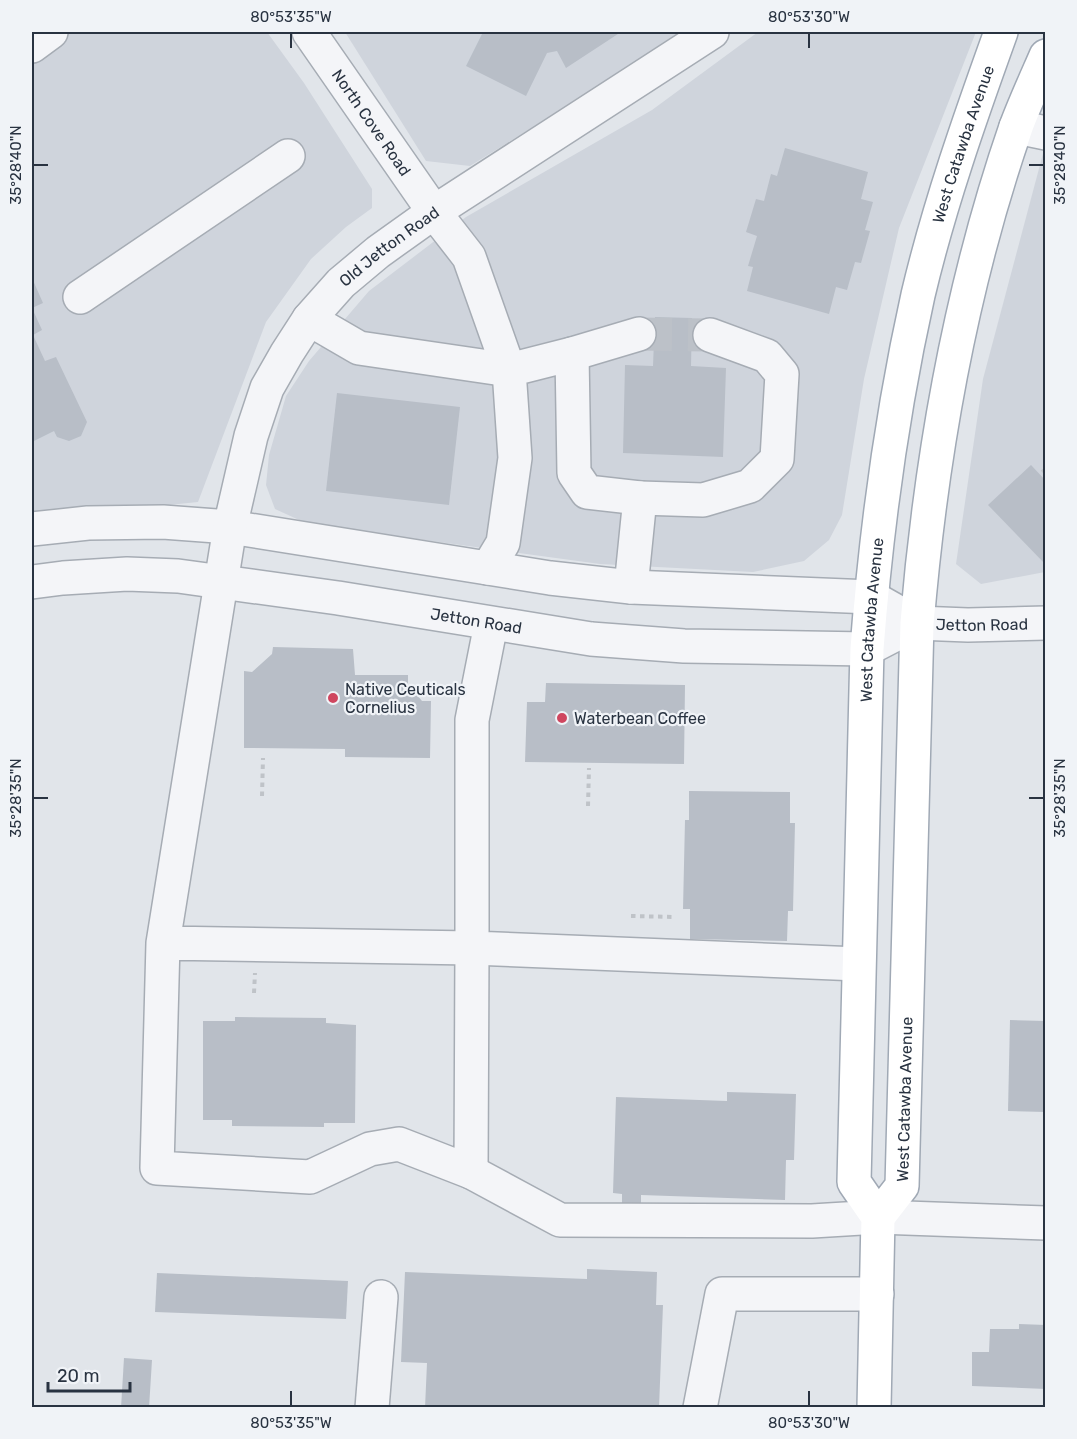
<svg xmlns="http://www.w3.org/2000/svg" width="1077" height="1439" font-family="Rubik,sans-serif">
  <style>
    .built { fill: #cfd4dc }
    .building { fill: #b8bec7 }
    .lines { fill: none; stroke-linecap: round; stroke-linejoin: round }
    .minor-tunnel { stroke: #bcc1c8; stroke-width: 33; stroke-dasharray: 33 16; stroke-linecap: butt }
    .minor-casing { stroke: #a6acb4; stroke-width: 36 }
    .major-casing { stroke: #a0a9b5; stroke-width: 36 }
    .path { stroke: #bfc3c8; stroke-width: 4; stroke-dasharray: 4.5 4.5; stroke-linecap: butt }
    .minor { stroke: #f4f5f8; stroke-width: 33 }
    .major { stroke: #fff; stroke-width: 33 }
    .ticks { fill: none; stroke: #293341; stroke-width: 2 }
    .poi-dot { fill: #cf465f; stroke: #f0f3f7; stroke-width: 2 }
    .labels { text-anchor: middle; stroke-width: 4.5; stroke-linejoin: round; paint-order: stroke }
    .street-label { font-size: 16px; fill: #293341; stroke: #f0f3f7 }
    .poi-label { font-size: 16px; fill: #293341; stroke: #f0f3f7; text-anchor: start }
    .neatline { fill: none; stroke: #293341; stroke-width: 2 }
    .ticks-label { font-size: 15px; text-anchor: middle; fill: #293341 }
  </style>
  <rect width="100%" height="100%" fill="#e1e5ea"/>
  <g class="built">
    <path d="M32 32H267L304 83 372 189V208L346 227 311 259 266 322 198 502 32 519Z"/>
    <path d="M345 32H686L470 166 426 161Z"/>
    <path d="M758 32H976L899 228 864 379 842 515 829 540 804 561 753 572 600 564 308 524 275 509 266 485 269 455 286 396 309 361 369 291 466 217 652 110Z"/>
    <path d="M1045 146V572L981 584 956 564 983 379Z"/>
  </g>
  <g class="building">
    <path d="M483 32H621L566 68 557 51 547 53 526 96 466 66Z"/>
    <path d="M785 148 868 172 861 199 873 202 865 230 870 231 861 263 855 262 847 290 836 287 829 314 747 291 753 267 748 266 757 236 746 232 756 199 764 201 771 174 777 176Z"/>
    <path d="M32 278 43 303 32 308 42 330 33 335 45 361 56 357 87 422 81 436 69 441 57 437 54 431 32 442Z"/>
    <path d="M655 317 692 318 691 366 726 368 723 457 623 453 625 365 653 366Z"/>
    <path d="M337 393 460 407 449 505 326 491Z"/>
    <path d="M1031 465 1046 481V565L988 505Z"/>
    <path d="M273 647 353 649 355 675H408V684L422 701H431L430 758 345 757V749L244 748V671L252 672 272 654Z"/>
    <path d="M546 683 685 685 684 764 525 762 527 702H545Z"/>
    <path d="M689 791 790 792V823H795L793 911H788L787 941 690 939V909H683L685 820H689Z"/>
    <path d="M235 1017 326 1018V1023L356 1025 355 1123H324V1127L232 1126V1120H203V1021H235Z"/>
    <path d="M1010 1020 1046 1021V1112L1008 1111Z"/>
    <path d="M727 1092 796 1094 794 1160H786L785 1200 641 1195V1214H622V1194L613 1193 616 1097 727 1101Z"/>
    <path d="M587 1269 657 1272 656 1305H663L659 1408H425L427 1363 401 1362 405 1272 587 1279Z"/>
    <path d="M157 1273 348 1281 346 1319 155 1312Z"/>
    <path d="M1019 1324 1046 1325V1389L972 1386V1352H989L990 1329H1019Z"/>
    <path d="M124 1358 152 1360 149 1408H121Z"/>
  </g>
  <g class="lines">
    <path class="minor-tunnel" d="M639 334 710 335"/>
    <defs>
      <g id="minor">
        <path id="s1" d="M309 32 434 212 469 257 509 370 359 348 309 319"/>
        <path d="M32 46 51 32"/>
        <path d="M1016 127 1046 133"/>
        <path d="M80 297 288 156"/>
        <path d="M572 354 639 334"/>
        <path d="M640 498 703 500 750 486 777 459 782 374 767 356 710 335"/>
        <path id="s2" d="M32 529 88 523 163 522 230 527 550 578 631 587 871 597 917 623 968 625 1046 623"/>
        <path d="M488 568 503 543 515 458 509 370 572 354 574 473 587 492 640 498 631 587"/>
        <path id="s3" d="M32 582 63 578 127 574 178 576 338 598 591 639 684 646 867 649 917 623"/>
        <path d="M491 624 472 720V948L858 964"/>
        <path id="s4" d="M163 943 472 948 471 1172 399 1144 370 1149 310 1177 157 1168 163 943 230 527 251 436 267 388 287 353 309 319 341 283 378 252 434 212 712 32"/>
        <path d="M471 1172 560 1220 812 1221 878 1217 1046 1223"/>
        <path d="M372 1408 381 1297"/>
        <path d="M700 1408 722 1294H877"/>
      </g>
      <g id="major">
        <path id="s5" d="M878 1217 902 1186 917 623C931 456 961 286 1016 127 1025 103 1036 79 1046 56"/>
        <path id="s6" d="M874 1408 878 1217 854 1182 867 649C876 530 892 412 918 295 939 206 970 118 1001 32"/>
      </g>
    </defs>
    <use href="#minor" class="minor-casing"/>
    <use href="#major" class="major-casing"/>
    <g class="path">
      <path d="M1042 472 1046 469"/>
      <path d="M262 796 263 758"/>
      <path d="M588 806 589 768"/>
      <path d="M631 916 676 917"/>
      <path d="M254 993 255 973"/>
    </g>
    <use href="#minor" class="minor"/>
    <use href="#major" class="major"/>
  </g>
  <path class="ticks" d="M291 33V48M809 33V48M33 165H48M1029 165H1044M33 798H48M1029 798H1044M291 1391V1406M809 1391V1406"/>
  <g class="poi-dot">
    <circle cx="333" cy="698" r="6"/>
    <circle cx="562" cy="718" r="6"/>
  </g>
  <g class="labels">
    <g class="street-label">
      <text dy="6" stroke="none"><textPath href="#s1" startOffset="110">North Cove Road</textPath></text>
      <text dy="6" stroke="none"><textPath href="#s6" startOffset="1282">West Catawba Avenue</textPath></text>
      <text dy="6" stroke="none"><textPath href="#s4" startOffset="1839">Old Jetton Road</textPath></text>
      <text dy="6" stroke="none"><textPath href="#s6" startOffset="796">West Catawba Avenue</textPath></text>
      <text dy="6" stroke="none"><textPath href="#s3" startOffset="448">Jetton Road</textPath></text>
      <text dy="6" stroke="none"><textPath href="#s2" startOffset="962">Jetton Road</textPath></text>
      <text dy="6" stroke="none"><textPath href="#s5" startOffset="126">West Catawba Avenue</textPath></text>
    </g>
    <g class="poi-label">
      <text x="345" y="695">Native Ceuticals<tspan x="345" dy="18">Cornelius</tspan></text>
      <text x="574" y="724">Waterbean Coffee</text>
    </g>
  </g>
  <rect width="1077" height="1439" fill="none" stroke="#f0f3f7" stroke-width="66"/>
  <path d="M48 1382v9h82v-9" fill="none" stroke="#293341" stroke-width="3"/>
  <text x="57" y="1382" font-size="18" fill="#293341" stroke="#f0f3f7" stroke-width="4.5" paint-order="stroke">20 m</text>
  <rect x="33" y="33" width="1011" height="1373" class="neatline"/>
  <g class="ticks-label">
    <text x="291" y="22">80°53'35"W</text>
    <text x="809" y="22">80°53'30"W</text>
    <text transform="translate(16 165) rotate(-90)" y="5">35°28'40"N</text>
    <text transform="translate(1060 165) rotate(-90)" y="5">35°28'40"N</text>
    <text transform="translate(16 798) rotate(-90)" y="5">35°28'35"N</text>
    <text transform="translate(1060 798) rotate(-90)" y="5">35°28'35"N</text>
    <text x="291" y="1428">80°53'35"W</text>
    <text x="809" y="1428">80°53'30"W</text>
  </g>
</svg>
